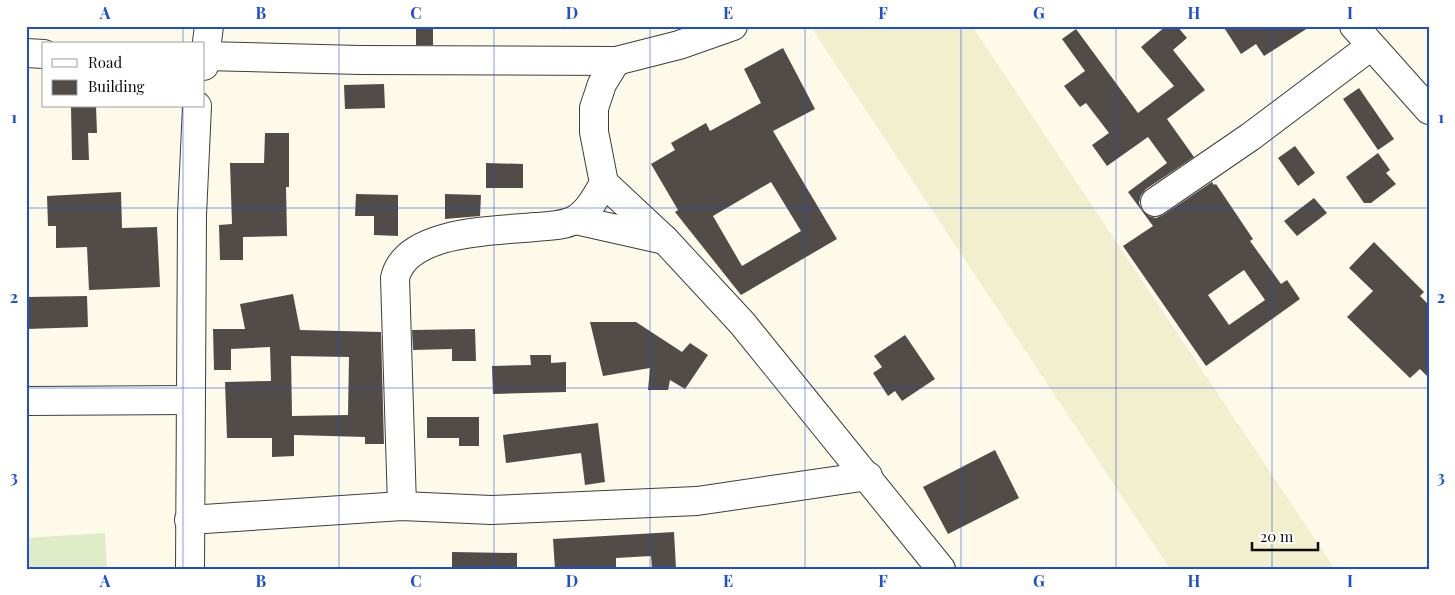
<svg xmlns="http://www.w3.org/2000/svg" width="1455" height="595" font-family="'Playfair Display',serif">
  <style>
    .farmland { fill: #f1efcd }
    .pitch { fill: #dfecc8 }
    .building { fill: #524c48; fill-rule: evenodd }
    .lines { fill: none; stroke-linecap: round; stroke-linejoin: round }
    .minor-casing { stroke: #3e3e3e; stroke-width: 30 }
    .minor { stroke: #fff; stroke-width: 28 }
    .grid { fill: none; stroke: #1d4ed8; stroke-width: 1; stroke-opacity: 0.55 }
    .neatline { fill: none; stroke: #1d4ed8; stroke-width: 2 }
    .grid-label { font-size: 16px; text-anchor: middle; font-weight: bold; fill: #1d4ed8 }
  </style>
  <rect width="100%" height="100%" fill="#fdfaea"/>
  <path class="farmland" d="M810 26H972L1335 569H1170Z"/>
  <path class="pitch" d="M105 533 107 569H26V538Z"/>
  <g class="building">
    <path d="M1166 26H1177L1187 38 1173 50 1205 90 1167 119 1194 157 1146 189 1141 195 1139 203 1142 210 1149 216 1156 218 1163 215 1212 182 1214 185 1216 184 1253 239 1250 241 1281 284 1287 280 1300 299 1206 366 1123 246 1153 226 1128 192 1167 163 1148 137 1107 166 1092 145 1109 133 1086 103 1080 107 1064 86 1085 71 1062 39 1076 29 1138 113 1174 86 1141 47ZM1244 270 1265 300 1229 325 1208 295Z"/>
    <path d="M1223 26H1311L1264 56 1256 44 1241 54Z"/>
    <rect x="416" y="28" width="17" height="17"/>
    <path d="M783 48 815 109 773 131 837 239 741 295 675 212 678 210 651 164 675 150 671 143 706 123 710 131 761 103 744 69ZM771 182 801 231 742 266 713 216Z"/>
    <path d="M384 84 385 108 345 109 344 85Z"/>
    <path d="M1359 88 1394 139 1378 150 1343 99Z"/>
    <path d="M71 106H96L97 133H88L89 160H72Z"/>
    <path d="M265 133H289V187H286L287 236 243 237V260H220L219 225 232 224 230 163H264Z"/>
    <path d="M1295 146 1315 173 1298 186 1278 158Z"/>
    <path d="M1378 153 1390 170 1386 173 1396 184 1371 203H1364L1346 177Z"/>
    <path d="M486 163 523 164V188H486Z"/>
    <path d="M121 192 122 228 157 227 160 287 89 290 87 247 56 248V226H48L47 196Z"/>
    <path d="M356 194 398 195V236L374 235V216H355Z"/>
    <path d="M445 194 481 195 480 216 445 219Z"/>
    <path d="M1314 198 1327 213 1297 236 1284 221Z"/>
    <path d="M1374 242 1424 292 1420 296 1429 305V378L1420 369 1410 378 1347 317 1373 291 1349 268Z"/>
    <path d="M293 294 300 330 381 332 384 444H365V437L294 435V456L272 457V438H227L225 382 271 381 270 347 231 349V370H214L213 329H245L240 304ZM291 356 349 357 348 415 292 416Z"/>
    <path d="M87 296 88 327 26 329V297Z"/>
    <path d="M590 322H636L682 352 690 343 708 355 685 389 670 380 668 390H648L650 368 603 376Z"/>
    <path d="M475 329 476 361H452V349L413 350 412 330Z"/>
    <path d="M905 335 935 379 902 401 895 391 888 396 873 373 882 367 874 356Z"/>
    <path d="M530 355H551V363L566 362V392L493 394 492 366 531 365Z"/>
    <path d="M427 417H479V446H459V438H427Z"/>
    <path d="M598 423 605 482 585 485 581 453 506 463 503 435Z"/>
    <path d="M995 450 1019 498 948 534 923 487Z"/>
    <path d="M674 532 676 569H652L651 556 616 558V569H555L553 539Z"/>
    <path d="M452 552 517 553V569H452Z"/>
  </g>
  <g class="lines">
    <defs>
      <g id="minor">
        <path d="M1354 26 1429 110"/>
        <path d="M26 53 44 54"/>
        <path d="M204 56 360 60 616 61 679 45 733 26"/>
        <path d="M616 61 602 84 594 108V132L604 183 665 240 742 323 941 569"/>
        <path d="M204 66 209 26"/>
        <path d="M1155 202 1250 137 1371 46"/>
        <path d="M576 220 665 240"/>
        <path d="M26 401 190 400"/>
        <path d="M402 506 395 278C406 230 496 231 535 227 548 226 565 226 576 219 589 211 597 195 604 183"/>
        <path d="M189 520 402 506 491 510 697 501 868 476"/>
        <path d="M190 569 192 215 197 106"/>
      </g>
    </defs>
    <use href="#minor" class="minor-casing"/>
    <use href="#minor" class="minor"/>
  </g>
  <path class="grid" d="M183 26V44M339 26V569M494 26V569M650 26V569M805 26V569M961 26V569M1116 26V569M1272 26V569M183 106V569M26 208H1429M26 388H1429"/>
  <rect width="1455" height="595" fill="none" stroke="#ffffff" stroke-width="55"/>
  <rect x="42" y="42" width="162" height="65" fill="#ffffff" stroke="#9d9d9d"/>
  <rect x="52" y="59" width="25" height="8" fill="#ffffff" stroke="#9d9d9d"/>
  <text x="88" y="68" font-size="15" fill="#0b0b0b">Road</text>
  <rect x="52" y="80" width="25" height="15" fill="#524c48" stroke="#9d9d9d"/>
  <text x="88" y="92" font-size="15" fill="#0b0b0b">Building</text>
  <path d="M1252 542v8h66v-8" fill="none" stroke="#0b0b0b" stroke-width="2.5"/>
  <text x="1260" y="542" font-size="15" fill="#0b0b0b" stroke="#ffffff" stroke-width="4" paint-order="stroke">20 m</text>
  <rect x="28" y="28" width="1400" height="540" class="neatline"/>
  <g class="grid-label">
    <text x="105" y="19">A</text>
    <text x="261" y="19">B</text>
    <text x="416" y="19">C</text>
    <text x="572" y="19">D</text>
    <text x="728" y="19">E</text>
    <text x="883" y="19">F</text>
    <text x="1039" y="19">G</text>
    <text x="1194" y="19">H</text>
    <text x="1350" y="19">I</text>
    <text x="14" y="123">1</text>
    <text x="1441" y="123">1</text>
    <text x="14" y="303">2</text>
    <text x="1441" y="303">2</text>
    <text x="14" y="483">3</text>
    <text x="1441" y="483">3</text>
    <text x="105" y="587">A</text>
    <text x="261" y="587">B</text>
    <text x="416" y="587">C</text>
    <text x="572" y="587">D</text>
    <text x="728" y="587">E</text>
    <text x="883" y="587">F</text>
    <text x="1039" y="587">G</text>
    <text x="1194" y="587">H</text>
    <text x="1350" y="587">I</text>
  </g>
</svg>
